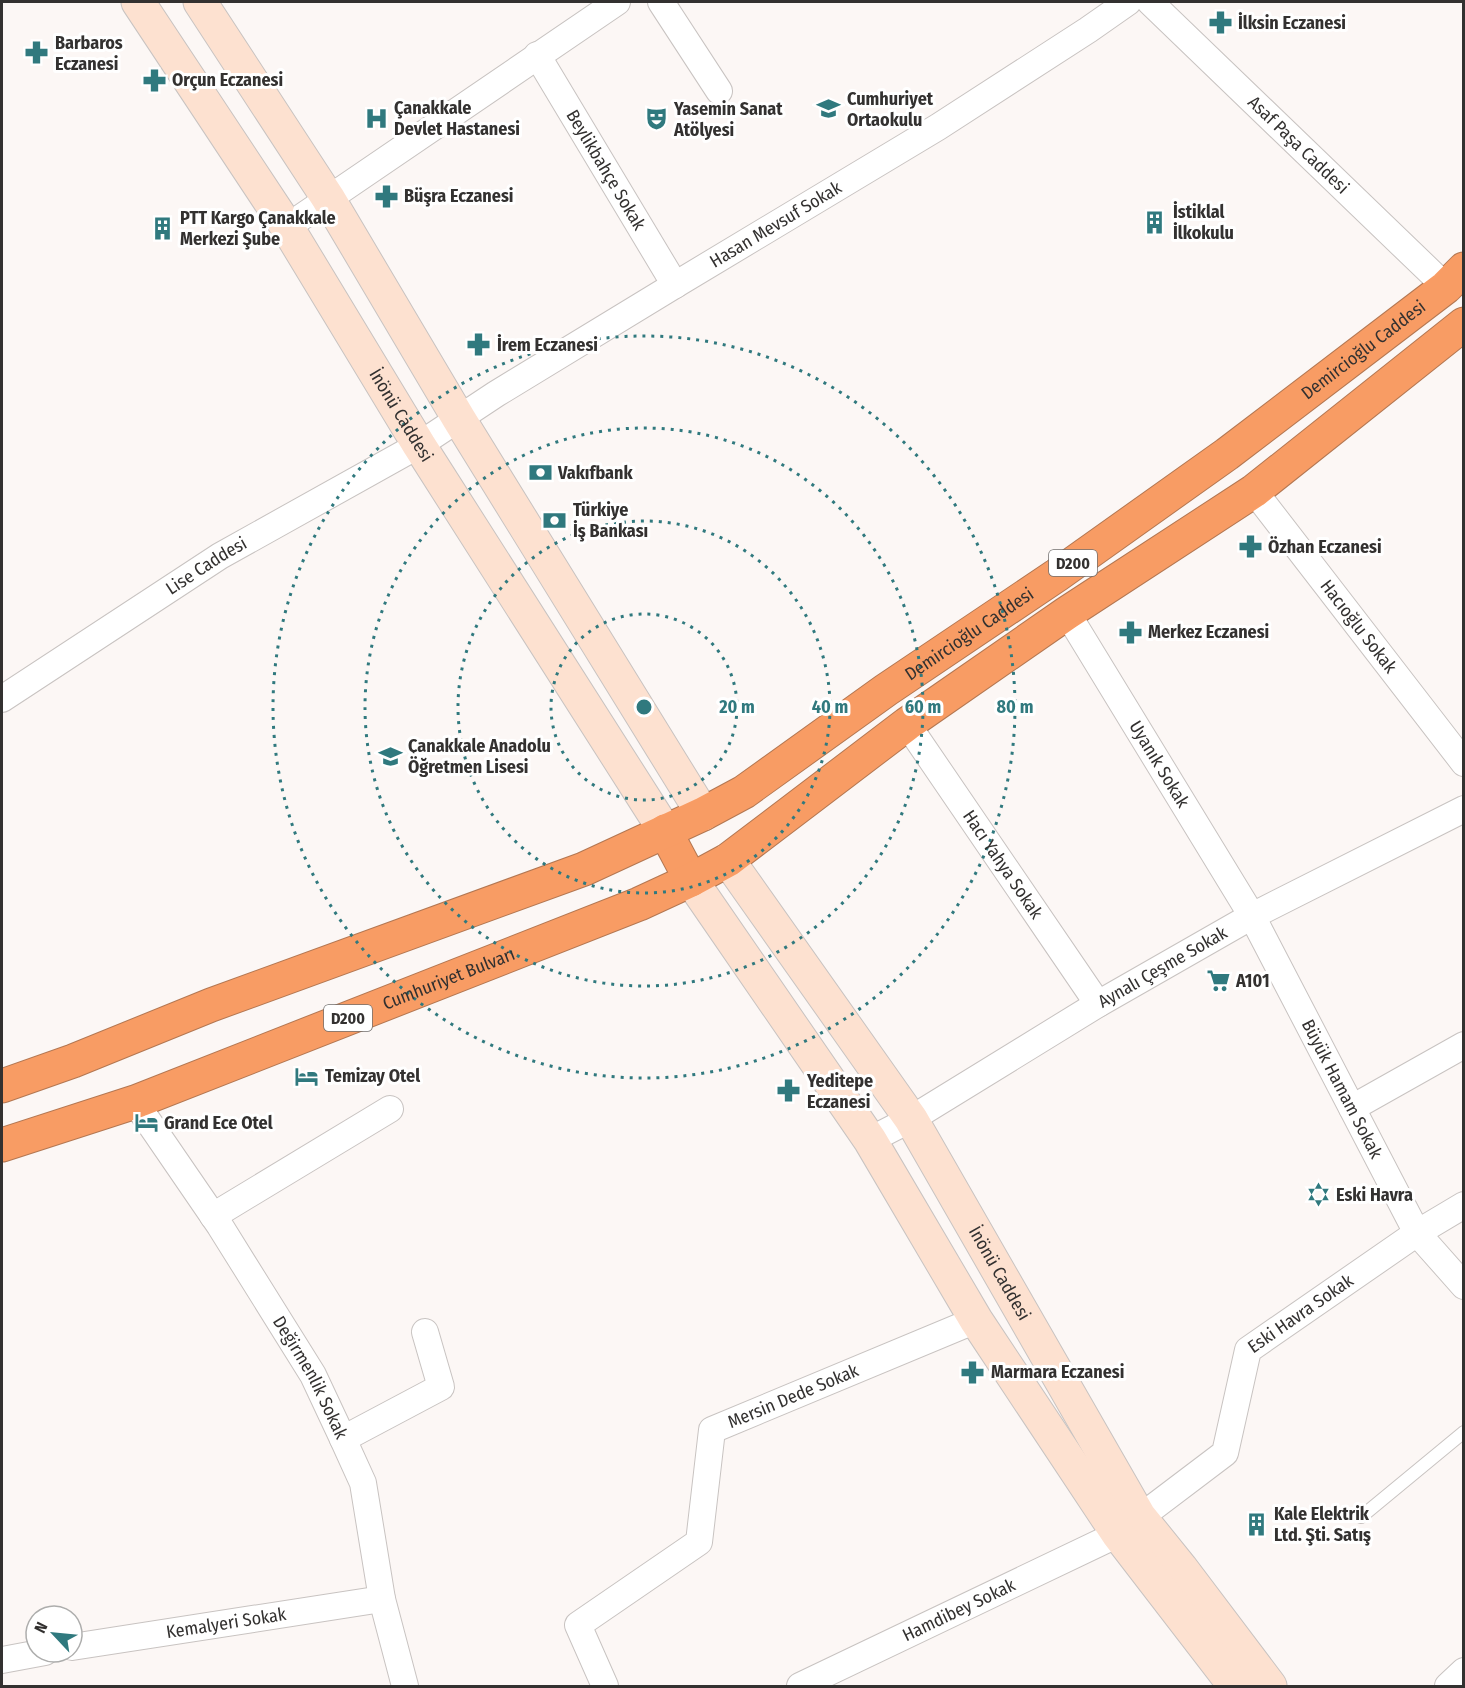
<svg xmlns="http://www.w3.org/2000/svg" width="1465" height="1688" font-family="'Fira Sans Condensed',sans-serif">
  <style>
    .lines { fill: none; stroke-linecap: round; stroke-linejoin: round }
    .lane-casing { stroke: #c8c3c1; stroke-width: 14 }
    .street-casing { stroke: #c8c3c1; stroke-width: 28 }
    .secondary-casing { stroke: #c8c3c1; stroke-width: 35 }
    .highway-casing { stroke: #b37752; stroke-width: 35 }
    .lane { stroke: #fff; stroke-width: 12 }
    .street { stroke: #fff; stroke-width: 26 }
    .secondary { stroke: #fde1d0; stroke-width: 33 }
    .highway { stroke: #f89c64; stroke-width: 33 }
    .ring { fill: none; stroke: #30797e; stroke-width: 3; stroke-dasharray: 3 6 }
    .labels { text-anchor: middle; stroke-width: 6; stroke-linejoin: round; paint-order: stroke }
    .shield { fill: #fff; stroke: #706f6e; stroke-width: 1.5 }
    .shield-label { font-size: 16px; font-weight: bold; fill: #333130 }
    .poi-label { font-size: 18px; font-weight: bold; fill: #333130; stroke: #fff; text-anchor: start }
    .street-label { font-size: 18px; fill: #333130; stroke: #fff }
    .centre { fill: #30797e; stroke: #fff; stroke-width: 3 }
    .ring-label { font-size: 18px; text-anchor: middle; font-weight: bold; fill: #30797e; stroke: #fff; stroke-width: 6; stroke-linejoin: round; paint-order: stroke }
  </style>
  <rect width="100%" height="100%" fill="#fcf7f5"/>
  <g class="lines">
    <defs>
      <path id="lane" d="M1361 1517 1464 1432"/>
      <g id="street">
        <path d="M661 2 719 91"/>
        <path id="s1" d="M1150 2 1446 287"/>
        <path id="s2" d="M537 55 675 285"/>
        <path d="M287 227 617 2"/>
        <path id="s3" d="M1254 491 1464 763"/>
        <path id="s4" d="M1067 613 1252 916 1417 1233 1464 1286"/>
        <path id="s5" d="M2 699 220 556 419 445 496 394 675 285 938 127 1088 30 1128 2"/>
        <path id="s6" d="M907 724 1098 1004"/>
        <path id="s7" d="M135 1102 220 1226 313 1375 343 1439 363 1483 382 1599 405 1686"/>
        <path d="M1352 1108 1464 1045"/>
        <path id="s8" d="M870 1140 911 1119 1098 1004 1252 916 1464 809"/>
        <path d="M213 1216 390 1109"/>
        <path d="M343 1439 441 1387 425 1332"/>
        <path id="s9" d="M72 1647 382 1599"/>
        <path d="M2 1660 45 1652"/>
        <path id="s10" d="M605 1686 578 1625 699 1542 712 1430 976 1320"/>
        <path id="s11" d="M800 1686 1118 1534 1225 1453 1248 1350 1417 1233 1464 1205"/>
        <path d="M1448 1686 1464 1671"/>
      </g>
      <g id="secondary">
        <path id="s12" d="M138 2 287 227 419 445 665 831"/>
        <path d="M200 2 328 198 459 419 703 814"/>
        <path id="s13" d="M728 860 911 1119 1139 1516 1181 1568 1270 1686"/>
        <path d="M691 880 870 1140 976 1320 1118 1534 1235 1686"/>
      </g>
      <g id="highway">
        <path d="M665 831 691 880"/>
        <path id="s14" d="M2 1086 73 1061 211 1005 584 869 703 814 744 792 886 690 1057 575 1227 454 1446 287 1464 269"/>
        <path id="s15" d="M2 1145 135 1102 639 904 691 880 728 860 907 724 1067 613 1254 491 1464 324"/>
      </g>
    </defs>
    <use href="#lane" class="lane-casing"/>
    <use href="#street" class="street-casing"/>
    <use href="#secondary" class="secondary-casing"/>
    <use href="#highway" class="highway-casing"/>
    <use href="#lane" class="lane"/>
    <use href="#street" class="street"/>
    <use href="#secondary" class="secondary"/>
    <use href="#highway" class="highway"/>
  </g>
  <g class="ring">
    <circle cx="644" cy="707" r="93"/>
    <circle cx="644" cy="707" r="186"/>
    <circle cx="644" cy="707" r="279"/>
    <circle cx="644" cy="707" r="371"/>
  </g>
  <defs>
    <symbol id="pharmacy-bare" viewBox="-9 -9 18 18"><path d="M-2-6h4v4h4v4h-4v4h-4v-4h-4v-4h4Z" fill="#30797e" stroke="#fff" stroke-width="2.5" paint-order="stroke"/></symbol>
    <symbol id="school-bare" viewBox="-9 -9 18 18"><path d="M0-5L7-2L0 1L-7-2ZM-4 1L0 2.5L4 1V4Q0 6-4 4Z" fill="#30797e" stroke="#fff" stroke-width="2.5" paint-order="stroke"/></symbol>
    <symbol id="hospital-bare" viewBox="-9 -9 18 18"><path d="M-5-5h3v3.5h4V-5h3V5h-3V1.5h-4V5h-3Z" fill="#30797e" stroke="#fff" stroke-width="2.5" paint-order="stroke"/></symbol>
    <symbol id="theatre-bare" viewBox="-9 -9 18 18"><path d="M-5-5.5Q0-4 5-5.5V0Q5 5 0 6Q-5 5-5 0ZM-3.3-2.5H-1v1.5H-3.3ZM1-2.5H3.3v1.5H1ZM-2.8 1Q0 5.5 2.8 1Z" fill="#30797e" stroke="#fff" stroke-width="2.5" paint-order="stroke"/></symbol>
    <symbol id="building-bare" viewBox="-9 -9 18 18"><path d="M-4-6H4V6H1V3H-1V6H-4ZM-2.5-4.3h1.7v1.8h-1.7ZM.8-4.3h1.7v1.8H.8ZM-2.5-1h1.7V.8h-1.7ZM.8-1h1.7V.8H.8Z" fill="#30797e" stroke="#fff" stroke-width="2.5" paint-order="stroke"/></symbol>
    <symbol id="bank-bare" viewBox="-9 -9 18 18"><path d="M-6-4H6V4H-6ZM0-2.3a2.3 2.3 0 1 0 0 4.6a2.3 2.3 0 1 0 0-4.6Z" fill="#30797e" stroke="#fff" stroke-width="2.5" paint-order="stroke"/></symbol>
    <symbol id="supermarket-bare" viewBox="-9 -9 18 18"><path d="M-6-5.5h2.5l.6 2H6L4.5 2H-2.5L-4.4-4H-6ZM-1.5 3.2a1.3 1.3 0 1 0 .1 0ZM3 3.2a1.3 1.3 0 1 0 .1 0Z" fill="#30797e" stroke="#fff" stroke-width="2.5" paint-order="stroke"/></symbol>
    <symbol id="hotel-bare" viewBox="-9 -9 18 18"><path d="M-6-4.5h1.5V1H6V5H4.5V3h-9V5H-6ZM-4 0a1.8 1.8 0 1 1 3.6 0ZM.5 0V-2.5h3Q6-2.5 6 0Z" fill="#30797e" stroke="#fff" stroke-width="2.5" paint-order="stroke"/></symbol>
    <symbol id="synagogue-bare" viewBox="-9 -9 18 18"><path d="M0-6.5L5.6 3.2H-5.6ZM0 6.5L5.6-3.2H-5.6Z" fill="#30797e" stroke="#fff" stroke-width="2.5" paint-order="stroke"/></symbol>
  </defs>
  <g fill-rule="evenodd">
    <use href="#pharmacy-bare" x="1204" y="6" width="33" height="33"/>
    <use href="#pharmacy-bare" x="20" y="36" width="33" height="33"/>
    <use href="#pharmacy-bare" x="138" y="64" width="33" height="33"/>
    <use href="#school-bare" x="812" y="92" width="33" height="33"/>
    <use href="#hospital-bare" x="360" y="102" width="33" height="33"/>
    <use href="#theatre-bare" x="640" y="102" width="33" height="33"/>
    <use href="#pharmacy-bare" x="370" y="180" width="33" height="33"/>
    <use href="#building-bare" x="1138" y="206" width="33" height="33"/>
    <use href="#building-bare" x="146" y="212" width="33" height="33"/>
    <use href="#pharmacy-bare" x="462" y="328" width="33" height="33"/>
    <use href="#bank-bare" x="524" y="456" width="33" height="33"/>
    <use href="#bank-bare" x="538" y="504" width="33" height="33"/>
    <use href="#pharmacy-bare" x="1234" y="530" width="33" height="33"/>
    <use href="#pharmacy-bare" x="1114" y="616" width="33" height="33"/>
    <use href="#school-bare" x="374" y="740" width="33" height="33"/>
    <use href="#supermarket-bare" x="1202" y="964" width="33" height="33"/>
    <use href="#hotel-bare" x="290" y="1060" width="33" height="33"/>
    <use href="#pharmacy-bare" x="772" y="1074" width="33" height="33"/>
    <use href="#hotel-bare" x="130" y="1106" width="33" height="33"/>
    <use href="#synagogue-bare" x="1302" y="1178" width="33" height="33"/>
    <use href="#pharmacy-bare" x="956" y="1356" width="33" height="33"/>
    <use href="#building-bare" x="1240" y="1508" width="33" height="33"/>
  </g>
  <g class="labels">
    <g class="shield">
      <rect x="1049" y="550" width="48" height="26" rx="4.5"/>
      <rect x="324" y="1005" width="48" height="26" rx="4.5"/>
    </g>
    <g class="shield-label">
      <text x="1073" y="569">D200</text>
      <text x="348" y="1024">D200</text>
    </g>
    <g class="poi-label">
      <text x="1238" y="29">İlksin Eczanesi</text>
      <text x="55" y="49">Barbaros<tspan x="55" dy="21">Eczanesi</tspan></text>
      <text x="172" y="86">Orçun Eczanesi</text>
      <text x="847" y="105">Cumhuriyet<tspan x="847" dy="21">Ortaokulu</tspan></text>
      <text x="394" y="114">Çanakkale<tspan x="394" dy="21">Devlet Hastanesi</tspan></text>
      <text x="674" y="115">Yasemin Sanat<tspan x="674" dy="21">Atölyesi</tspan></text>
      <text x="404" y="202">Büşra Eczanesi</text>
      <text x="1173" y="218">İstiklal<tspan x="1173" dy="21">İlkokulu</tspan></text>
      <text x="180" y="224">PTT Kargo Çanakkale<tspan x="180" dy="21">Merkezi Şube</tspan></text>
      <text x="497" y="351">İrem Eczanesi</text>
      <text x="558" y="479">Vakıfbank</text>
      <text x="573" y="516">Türkiye<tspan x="573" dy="21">İş Bankası</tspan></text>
      <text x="1268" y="553">Özhan Eczanesi</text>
      <text x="1148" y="638">Merkez Eczanesi</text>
      <text x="408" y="752">Çanakkale Anadolu<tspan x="408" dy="21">Öğretmen Lisesi</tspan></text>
      <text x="1236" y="987">A101</text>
      <text x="325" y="1082">Temizay Otel</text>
      <text x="807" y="1087">Yeditepe<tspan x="807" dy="21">Eczanesi</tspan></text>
      <text x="164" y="1129">Grand Ece Otel</text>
      <text x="1336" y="1201">Eski Havra</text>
      <text x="991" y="1378">Marmara Eczanesi</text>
      <text x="1274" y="1520">Kale Elektrik<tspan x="1274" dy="21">Ltd. Şti. Satış</tspan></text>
    </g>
    <g class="street-label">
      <text dy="6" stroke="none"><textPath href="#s1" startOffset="206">Asaf Paşa Caddesi</textPath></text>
      <text dy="6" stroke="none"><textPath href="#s2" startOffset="134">Beylikbahçe Sokak</textPath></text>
      <text dy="6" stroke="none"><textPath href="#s5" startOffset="908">Hasan Mevsuf Sokak</textPath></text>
      <text dy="6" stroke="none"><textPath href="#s14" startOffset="1560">Demircioğlu Caddesi</textPath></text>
      <text dy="6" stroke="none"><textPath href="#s12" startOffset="490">İnönü Caddesi</textPath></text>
      <text dy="6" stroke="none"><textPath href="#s5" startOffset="244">Lise Caddesi</textPath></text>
      <text dy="6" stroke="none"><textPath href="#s3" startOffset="171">Hacıoğlu Sokak</textPath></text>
      <text dy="6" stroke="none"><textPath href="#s14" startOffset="1074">Demircioğlu Caddesi</textPath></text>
      <text dy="6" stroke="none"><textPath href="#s4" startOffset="177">Uyanık Sokak</textPath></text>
      <text dy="6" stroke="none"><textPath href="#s6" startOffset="170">Hacı Yahya Sokak</textPath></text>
      <text dy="6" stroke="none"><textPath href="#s8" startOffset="340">Aynalı Çeşme Sokak</textPath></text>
      <text dy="6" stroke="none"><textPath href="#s15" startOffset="477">Cumhuriyet Bulvarı</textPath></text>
      <text dy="6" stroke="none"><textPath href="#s4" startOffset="550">Büyük Hamam Sokak</textPath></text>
      <text dy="6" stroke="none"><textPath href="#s13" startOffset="495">İnönü Caddesi</textPath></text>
      <text dy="6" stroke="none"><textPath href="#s11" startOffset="656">Eski Havra Sokak</textPath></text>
      <text dy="6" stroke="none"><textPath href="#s7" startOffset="327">Değirmenlik Sokak</textPath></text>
      <text dy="6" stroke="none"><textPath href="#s10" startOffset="414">Mersin Dede Sokak</textPath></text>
      <text dy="6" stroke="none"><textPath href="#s11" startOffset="176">Hamdibey Sokak</textPath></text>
      <text dy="6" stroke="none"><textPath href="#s9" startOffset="156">Kemalyeri Sokak</textPath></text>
    </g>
  </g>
  <circle cx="644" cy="707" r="9" class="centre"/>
  <g class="ring-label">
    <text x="737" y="713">20 m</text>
    <text x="830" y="713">40 m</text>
    <text x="923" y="713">60 m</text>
    <text x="1015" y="713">80 m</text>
  </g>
  <rect width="1465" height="1688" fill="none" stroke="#333130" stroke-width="6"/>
  <g transform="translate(54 1634) rotate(296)"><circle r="28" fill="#ffffff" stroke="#adadac" stroke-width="1.5"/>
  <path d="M0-4.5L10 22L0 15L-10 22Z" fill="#30797e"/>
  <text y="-9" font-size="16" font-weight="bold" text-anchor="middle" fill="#333130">N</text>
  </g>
</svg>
